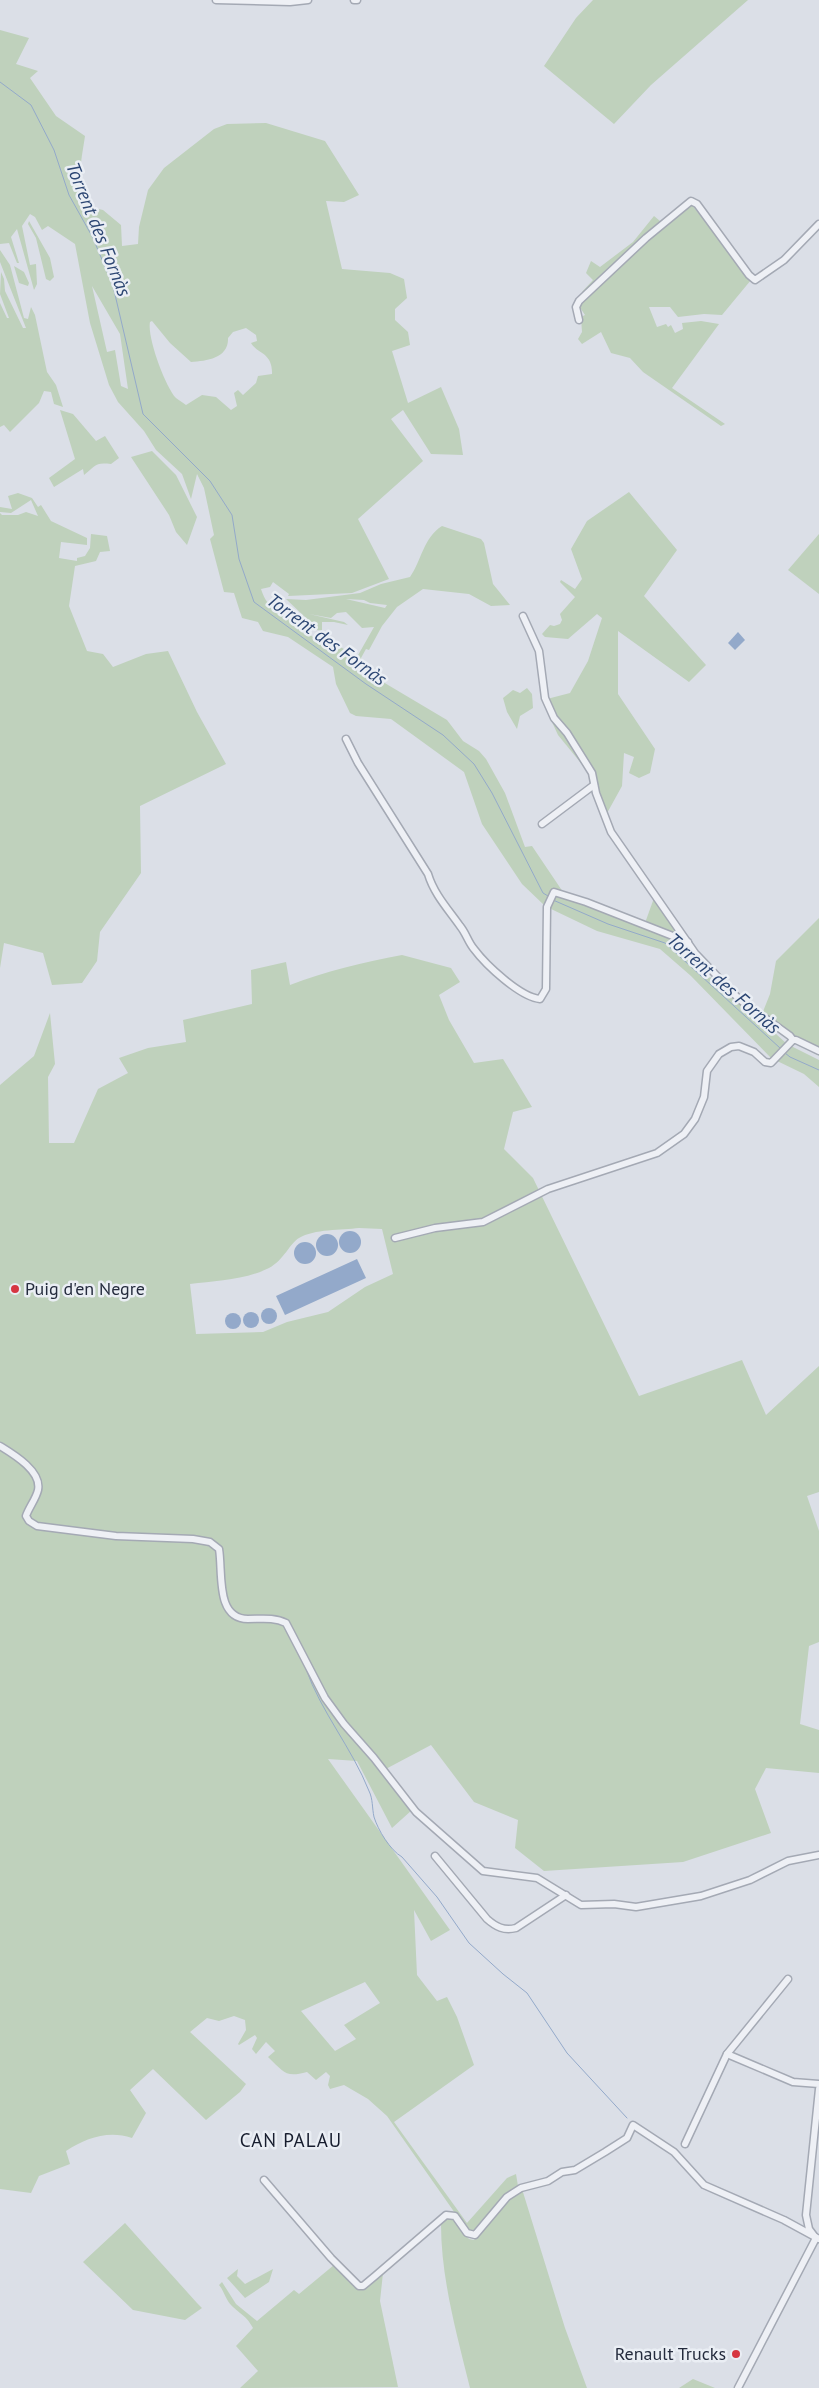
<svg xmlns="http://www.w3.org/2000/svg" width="819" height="2388" font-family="'PT Sans',sans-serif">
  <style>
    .green { fill: #bfd1bc; fill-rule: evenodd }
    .water { fill: #93a9ca }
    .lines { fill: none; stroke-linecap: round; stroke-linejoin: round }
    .stream { stroke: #93a9ca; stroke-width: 1 }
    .minor-casing { stroke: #a4a9b4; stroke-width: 9 }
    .minor { stroke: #eef0f5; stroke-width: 6 }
    .poi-dot { fill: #d63641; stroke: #eaeef4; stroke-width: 2 }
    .labels { text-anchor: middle; stroke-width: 5; stroke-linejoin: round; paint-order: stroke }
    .poi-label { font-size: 18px; fill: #242b3d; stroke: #eaeef4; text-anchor: start }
    .water-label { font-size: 19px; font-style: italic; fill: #2c4673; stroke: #eaeef4 }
    .neighbourhood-label { font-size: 19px; letter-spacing: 1px; fill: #171d2e; stroke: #eaeef4 }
  </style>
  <rect width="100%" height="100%" fill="#dbdfe7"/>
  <g class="green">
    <path d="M593 0H748L651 85 614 124 544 66 576 18Z"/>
    <path d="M0 30 29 38 16 64 38 71 30 78 56 116 85 136C81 164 75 182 90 207L103 210 121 225 122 246 138 244 139 227 148 190 164 168 214 129 227 124 266 123 325 141 359 195 344 202 326 201 342 269 390 273 404 279 407 298 395 309V320L408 332 410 345 392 351 408 403 441 387 459 429 463 455 431 454 403 410 391 419 423 461 358 519 389 579 352 593 288 596 289 594 273 582 270 587 261 589C268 612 284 615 306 618L286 599 306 600 360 593 381 584 410 577C422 560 423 538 442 526L481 539 484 543 493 584 510 605 491 606 469 594 423 589 397 607 382 626 369 650 366 649 361 658 383 682 447 720 463 741 479 751 486 759 505 793 525 847 532 846 563 892 551 890 544 905 522 884 482 824 464 772 391 719 356 716 350 713 336 684 333 667 288 637 263 631 258 622 242 618 234 593 224 592 210 539 214 535 204 488 197 474 191 499 182 474 156 450 144 431 118 402 109 385 90 323 75 244 48 226 42 230 35 217 30 214 22 226 30 265 36 264 37 284 34 290 17 229 11 237 19 263H17L9 243 0 244ZM92 286 120 334 128 389 121 386 115 350 107 352ZM152 321 170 343 191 362C207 361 229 358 228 338L233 332 246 328 256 335 257 341 251 343C256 353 273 352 272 374L258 376 256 383 243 395 238 390 234 393 237 406 231 410 216 397 202 395 186 405C183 403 179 400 176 398 165 386 147 337 150 322ZM346 599 364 600 370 603 387 605 385 608ZM346 612 362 628 374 627 357 657 329 640 313 637 304 631 307 628 322 631V622H334L348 625 344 622 309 614 331 618 337 613Z"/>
    <path d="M692 205 751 280 722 315 704 314 678 317 670 307H649L657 327 666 324 668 327 671 325 675 333 683 329 682 323 701 321 719 324 672 388 725 424 721 426 643 372 630 358 611 353 601 332 582 344 578 339 582 332 581 317 585 315 579 306 587 297 582 292 593 280 586 273 591 261 600 267 633 242 654 216 666 226Z"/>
    <path d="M29 221 50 258 54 277 50 281 46 279 36 238 28 224Z"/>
    <path d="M0 250 10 265 24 318 28 319 31 307 35 315 47 372 56 385 63 407 54 404 51 392 44 391 39 403 10 432 4 425 0 427V303L7 318H9L0 294 1 272 4 279 5 291 23 328H26L0 262Z"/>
    <path d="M14 266 24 272 29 283 28 286 19 283Z"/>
    <path d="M60 410 73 414 96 441 105 436 119 458 111 464C94 462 96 466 84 475L83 469 54 487 49 478 75 459Z"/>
    <path d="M152 451 176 475 197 517 187 545 176 532 169 515 131 457Z"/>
    <path d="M629 492 677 550 644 596 706 665 689 682 618 631V694L655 749 650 773 639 778 629 773 634 757 624 753 622 786 606 815C599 792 594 770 582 750 571 732 555 719 547 699L570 693 588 661 602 618 597 614 568 639 545 637 542 634 550 625 554 626 560 624 562 620 560 614 575 597 560 582 561 580 575 589 582 579 571 549 587 521Z"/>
    <path d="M18 493 32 498 38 507 41 505 51 521 87 538V545L61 542 59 558 77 561V558L85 556 90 548 91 534 107 536 110 551 100 552 96 561 75 566 69 606 87 651 103 654 113 667 146 654 168 651 197 712 226 764 140 806 141 873 100 932 97 961 82 983 52 985 43 953 4 943 0 968V513L2 515H18L26 512 38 516 31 500 11 513 0 512V507L12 509 8 496Z"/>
    <path d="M819 534V594L788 570Z"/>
    <path d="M527 688 532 694 533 708 520 716 517 729 507 712 503 698 513 690 520 693Z"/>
    <path d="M552 722 566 734 589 773 558 735Z"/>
    <path d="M554 894 679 941 686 950 683 955 706 978 713 977 787 1044 819 1060V1087L804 1074 771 1058 691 976 660 949 597 931 549 908Z"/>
    <path d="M654 898 681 937 645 923Z"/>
    <path d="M819 918V1056L789 1039 762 1014 770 994 776 961Z"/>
    <path d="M402 955 451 968 460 982 439 995 449 1020 474 1063 503 1059 532 1107 513 1112 504 1149 533 1178 639 1396 742 1360 766 1415 819 1366V1492L807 1496 819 1531V1642L809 1646 800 1724 819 1730V1773L766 1768 755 1789 771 1833 683 1862 544 1871 515 1848 518 1820 474 1802 431 1745 382 1771 412 1810 392 1828 357 1761 328 1759 450 1930 431 1941 414 1910 417 1975 437 2001 447 1997 457 2017 474 2065 394 2122 467 2223 507 2178 516 2174 518 2186 495 2205 473 2233 464 2226 387 2116 368 2099 344 2085 330 2089 328 2085 330 2076 326 2072 316 2080 307 2072C285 2078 284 2072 268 2057L275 2051 266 2042 256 2054 252 2049 257 2038 255 2035 239 2045 238 2044 246 2030 245 2020 234 2016 219 2021 207 2018 190 2032 246 2084 240 2092 206 2120 153 2069 130 2090 146 2113 132 2138C108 2130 86 2138 66 2151L70 2164 39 2176 31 2193 0 2189V1085L34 1056 50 1013 55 1064 48 1077 49 1143H74L98 1089 128 1073 119 1058 148 1048 186 1042 183 1020 252 1004 251 970 286 962 290 985C326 971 364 962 402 955ZM359 1228 382 1229 393 1274 365 1287 328 1312 287 1322 263 1332 196 1334 190 1284C216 1281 245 1280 269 1268 284 1260 290 1243 299 1238 314 1229 342 1230 359 1228ZM365 1982 380 2003 344 2025 356 2039 335 2051 301 2011Z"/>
    <path d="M522 2189 565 2328 587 2388H470C457 2335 441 2279 441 2224L449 2218 453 2219 469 2239 474 2240 499 2207Z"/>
    <path d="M125 2223 197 2303 202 2308 185 2320 133 2310 83 2262Z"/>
    <path d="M334 2265 357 2289 361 2290 383 2273 380 2301 398 2387 240 2388 258 2371 236 2346 253 2328C245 2314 242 2316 231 2305 226 2300 224 2291 219 2285L222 2282 236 2304 257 2321 294 2290 299 2294Z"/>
    <path d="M238 2269 237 2276 245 2284 273 2269 269 2282 245 2298 227 2278Z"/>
    <path d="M693 2379 715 2388H679Z"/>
  </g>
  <g class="water">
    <path d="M738 632 745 640 735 650 728 643Z"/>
    <circle cx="350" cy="1242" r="11"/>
    <circle cx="327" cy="1245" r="11"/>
    <circle cx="305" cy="1253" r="11"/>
    <path d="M357 1259 366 1278 285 1315 276 1296Z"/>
    <circle cx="269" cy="1316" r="8"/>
    <circle cx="251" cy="1320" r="8"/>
    <circle cx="233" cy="1321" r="8"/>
  </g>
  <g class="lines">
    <g class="stream">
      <path d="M0 82 31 105 54 150 69 195 93 238 113 286 143 414 210 481 232 515 239 559 254 602 366 684 443 735 474 764 492 793 543 893 548 896"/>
      <path d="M553 900 608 924 665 943 780 1048"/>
      <path d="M785 1053 790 1057 819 1070"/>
      <path d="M306 1669C321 1712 352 1748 369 1791 373 1799 372 1808 374 1817 378 1830 390 1850 402 1857L437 1897 469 1943 503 1974 527 1993 567 2053 627 2118"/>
    </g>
    <defs>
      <g id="minor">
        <path d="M216 0 290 2 308 0"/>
        <path d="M354 0H357"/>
        <path d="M579 320 576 307 579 301 646 238 691 201 697 204 749 275 755 280 784 260 819 224"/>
        <path d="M523 616 539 651 545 698 554 718 567 733 592 773 596 793 611 832 695 953 739 999 790 1036 793 1040H796L819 1051"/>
        <path d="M346 739 358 763 428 874C434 894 448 909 460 926 466 933 468 942 474 949 486 965 520 997 540 999L546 989 547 907 554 892 586 902 688 942"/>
        <path d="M542 824 594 785"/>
        <path d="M395 1238 435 1228 483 1222 548 1189 657 1153 684 1134 695 1119 704 1097 707 1071 719 1054 731 1047 739 1046 754 1052 765 1062 771 1063 793 1040"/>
        <path d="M0 1446C13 1454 42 1471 38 1490 36 1499 29 1507 26 1516L29 1521 37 1526 116 1536 193 1539 210 1542 219 1549C223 1572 215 1619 248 1619 261 1619 274 1617 286 1623L325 1698 344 1724 374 1758 416 1812 483 1871 537 1878 581 1905 614 1904 636 1907 701 1896 750 1880 788 1861 819 1855"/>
        <path d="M435 1856 487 1919C496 1927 504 1931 516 1928L566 1895"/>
        <path d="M788 1979 727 2054 793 2082 819 2084"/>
        <path d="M685 2144 727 2054"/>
        <path d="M264 2180 331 2258 359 2286H363L375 2276 446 2215 455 2216 467 2233 475 2235 507 2197 521 2188 548 2181 562 2172 575 2170 605 2152 627 2138 633 2125 674 2152 704 2185 784 2220 819 2239"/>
        <path d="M815 2237 809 2229 806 2215 819 2089"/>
        <path d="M738 2388 816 2238"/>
      </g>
    </defs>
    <use href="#minor" class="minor-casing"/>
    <use href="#minor" class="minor"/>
  </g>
  <g class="poi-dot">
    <circle cx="15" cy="1289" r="5"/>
    <circle cx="736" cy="2354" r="5"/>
  </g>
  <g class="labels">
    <g class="poi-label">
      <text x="25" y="1295">Puig d'en Negre</text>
      <text x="726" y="2360" text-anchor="end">Renault Trucks</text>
    </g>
    <g class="water-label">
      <text transform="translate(99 229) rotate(68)" y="7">Torrent des Fornàs</text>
      <text transform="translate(327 639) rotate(36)" y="7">Torrent des Fornàs</text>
      <text transform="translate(724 983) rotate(41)" y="7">Torrent des Fornàs</text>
    </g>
    <g class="neighbourhood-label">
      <text x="291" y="2147">CAN PALAU</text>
    </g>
  </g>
</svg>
